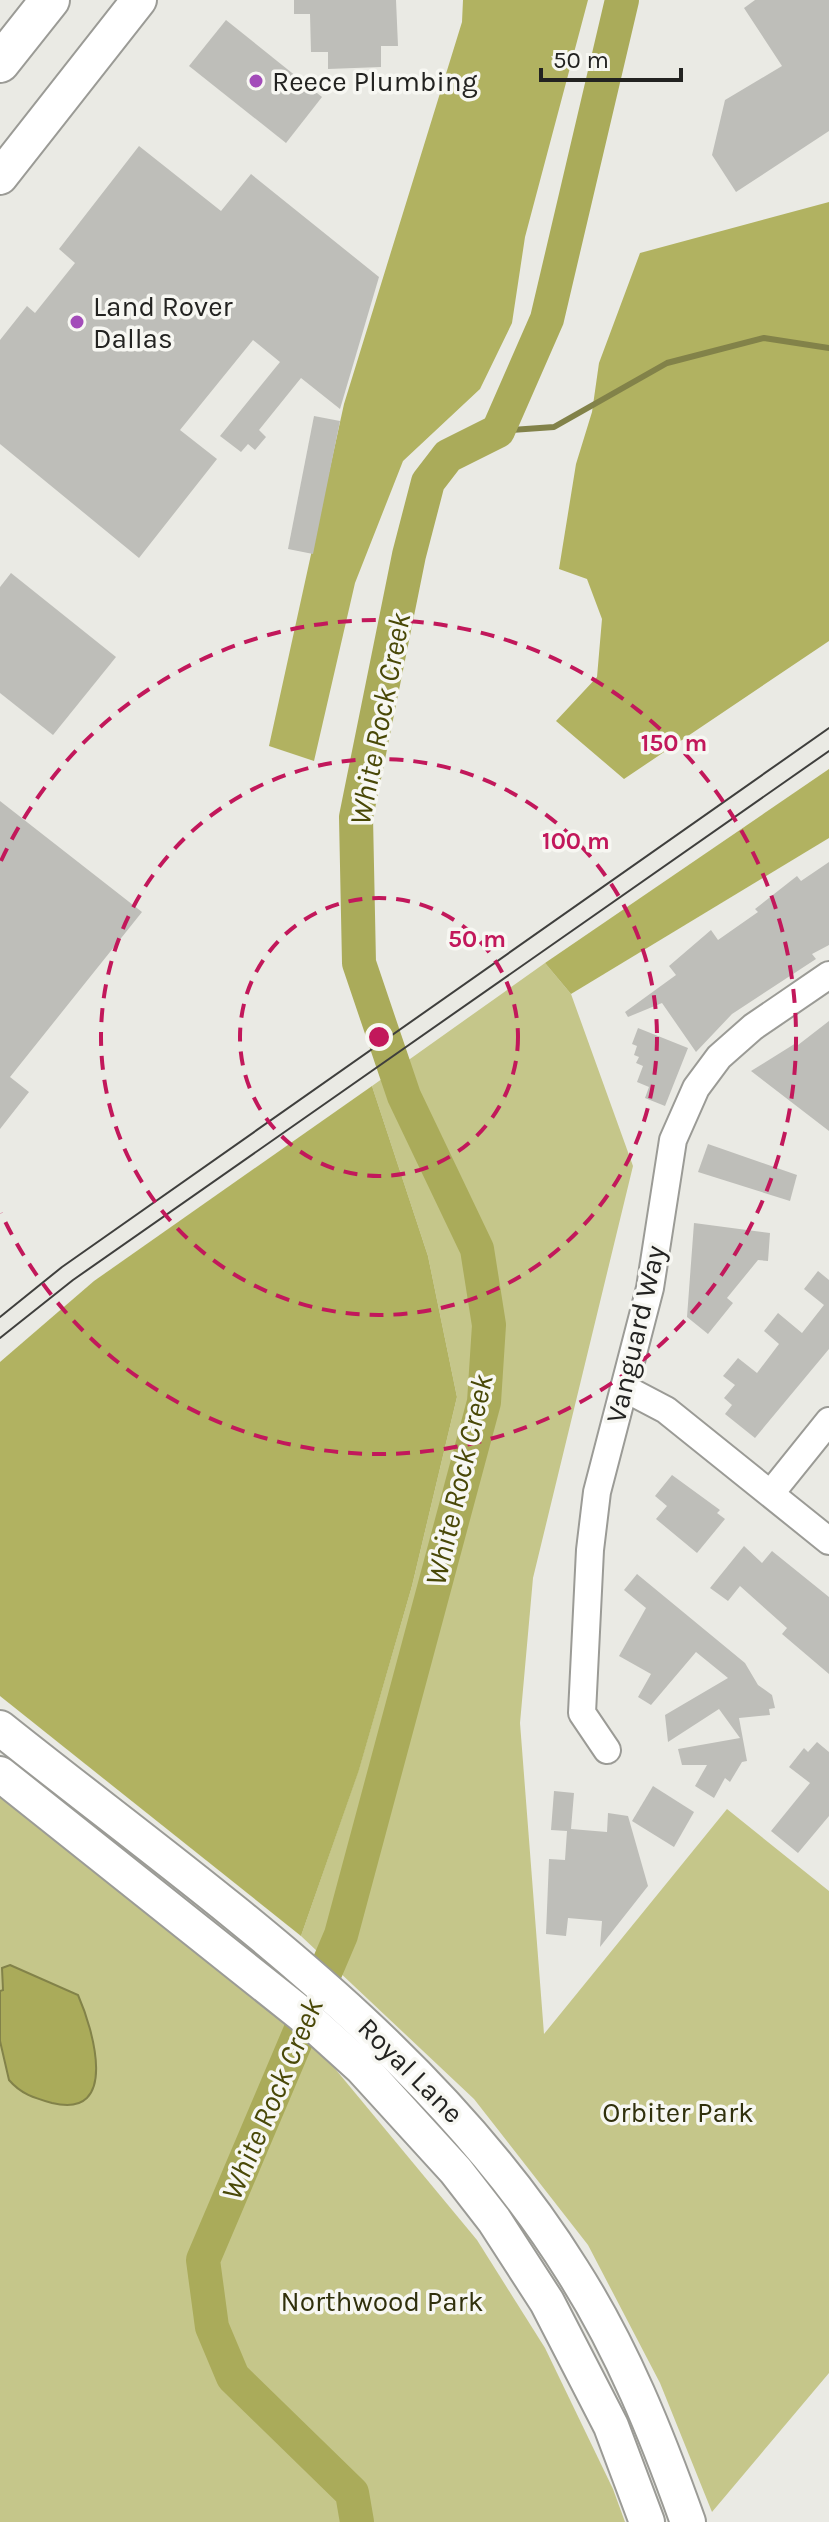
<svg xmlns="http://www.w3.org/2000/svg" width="829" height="2522" font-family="Karla,sans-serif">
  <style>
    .green { fill: #c5c68a }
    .forest { fill: #b1b261 }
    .water { fill: #aaab5a; stroke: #828249; stroke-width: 2 }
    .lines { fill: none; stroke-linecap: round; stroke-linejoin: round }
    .stream { stroke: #828249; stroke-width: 6 }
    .river { stroke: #aaab5a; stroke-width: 34 }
    .building { fill: #bebeb9 }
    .minor-casing { stroke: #9b9b96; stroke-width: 30 }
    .major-casing { stroke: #9b9b96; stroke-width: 38 }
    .highway-casing { stroke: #9b9b96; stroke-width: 42 }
    .minor { stroke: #fff; stroke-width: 26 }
    .major { stroke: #fff; stroke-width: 34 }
    .highway { stroke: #fff; stroke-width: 38 }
    .tram { stroke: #3f3f3d; stroke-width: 2 }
    .ring { fill: none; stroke: #c2185b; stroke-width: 4; stroke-dasharray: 14 10 }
    .poi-dot { fill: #a34cb9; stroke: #f7f7f2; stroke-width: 3 }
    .labels { text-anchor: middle; stroke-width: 7; stroke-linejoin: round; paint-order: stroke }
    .poi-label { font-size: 28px; fill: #232321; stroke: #f7f7f2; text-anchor: start }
    .street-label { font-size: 28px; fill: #232321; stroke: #f7f7f2 }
    .park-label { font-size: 28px; fill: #30300c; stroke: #f7f7f2 }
    .water-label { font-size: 30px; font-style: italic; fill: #494807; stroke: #f7f7f2 }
    .centre { fill: #c2185b; stroke: #f7f7f2; stroke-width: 4 }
    .ring-label { font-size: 24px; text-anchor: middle; font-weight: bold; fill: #c2185b; stroke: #f7f7f2; stroke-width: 7; stroke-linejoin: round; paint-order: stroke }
  </style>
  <rect width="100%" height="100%" fill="#eaeae4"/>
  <g class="green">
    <path d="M545 963 571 994 633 1166 533 1578 520 1723 544 2034 727 1809 829 1891V2373L712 2512 660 2383 588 2245 474 2099 301 1936 359 1769 412 1586 457 1397 428 1256 372 1086Z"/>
    <path d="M0 1797 322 2053 477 2240 545 2348 613 2489 625 2522H0Z"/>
  </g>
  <g class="forest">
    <path d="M463 0H588L525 237 512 323 480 389 403 461 355 583 314 761 269 746 344 404 462 22Z"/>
    <path d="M829 202V641L624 779 556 721 597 677 602 619 587 579 559 569 576 464 592 412 599 363 640 253Z"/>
    <path d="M829 769V838L571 994 545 963Z"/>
    <path d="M372 1086 428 1256 457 1397 412 1586 359 1770 301 1936 0 1696V1362L94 1281Z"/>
  </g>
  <path class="water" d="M10 1965 78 1995C93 2029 120 2120 52 2103 34 2098 21 2094 9 2080L0 2041V1991L3 1990 2 1968Z"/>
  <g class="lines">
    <path class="stream" d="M498 431 554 427 667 363 764 338 829 348"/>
    <path class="river" d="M357 2522 352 2493 233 2377 212 2327 203 2260 341 1935 484 1402 489 1325 477 1249 404 1096 359 963 356 817 409 555 428 482 448 456 498 431 547 319 622 0"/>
  </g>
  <g class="building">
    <path d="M294 0H396L398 46H381V67L328 69V52H311L310 14H294Z"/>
    <path d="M755 0H829V131L736 192 712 155 725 100 782 66 744 8Z"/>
    <path d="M226 20 322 97 286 143 189 66Z"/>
    <path d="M139 146 221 211 251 174 379 277 340 409 301 378 259 430 266 437 255 450 248 444 241 452 220 436 280 362 253 340 180 430 217 459 139 558 0 444V340L27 306 35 313 75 263 59 249Z"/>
    <path d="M314 416 340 421 313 554 288 549Z"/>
    <path d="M11 573 116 657 53 735 0 693V587Z"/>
    <path d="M0 801 142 912 10 1077 29 1092 0 1129Z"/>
    <path d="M829 862V945L812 954 816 959 732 1014 696 1052 662 1003 628 1017 625 1012 676 975 669 966 711 930 718 940 758 912 755 909 797 876 801 881Z"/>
    <path d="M829 1021V1131L751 1071 796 1043 798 1045Z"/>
    <path d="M638 1028 688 1048 665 1106 645 1098 649 1087 637 1082 643 1066 636 1063 639 1057 634 1055 637 1046 632 1044Z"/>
    <path d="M708 1144 797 1175 790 1201 698 1172Z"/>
    <path d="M694 1223 770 1233 768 1261 758 1260 727 1298 733 1303 708 1334 687 1317Z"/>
    <path d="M818 1271 829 1280V1349L755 1438 725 1414 732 1405 724 1398 735 1385 723 1376 738 1358 757 1373 779 1344 764 1331 778 1313 802 1333 824 1305 804 1289Z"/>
    <path d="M672 1475 720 1510 717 1513 725 1519 697 1553 656 1519 667 1506 655 1496Z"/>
    <path d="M744 1546 762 1563 772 1551 829 1597V1674L782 1634 787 1628 740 1586 728 1601 710 1588Z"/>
    <path d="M637 1574 745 1663 758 1685 772 1695 775 1708 769 1709 770 1715 739 1718 747 1761 742 1762 730 1782 725 1778 714 1798 695 1786 707 1765H682L678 1749 740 1738 719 1709 668 1742 665 1715 728 1678 696 1652 651 1705 638 1697 651 1674 619 1656 646 1608 624 1590Z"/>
    <path d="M817 1742 829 1752V1816L798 1853 771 1831 810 1783 789 1767 804 1748 808 1752Z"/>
    <path d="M653 1786 694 1812 674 1847 632 1821Z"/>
    <path d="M554 1791 574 1793 571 1829 607 1832 608 1813 628 1816 648 1886 600 1947 602 1921 568 1918 566 1936 546 1934 549 1859 565 1860 567 1831 551 1830Z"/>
  </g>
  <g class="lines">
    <defs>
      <g id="minor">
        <path d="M626 1389 666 1410 829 1541"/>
        <path d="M771 1493 829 1421"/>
        <path d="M607 1750 582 1713 590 1550 597 1492 650 1288 673 1140 696 1088 719 1057 753 1027 829 975"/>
      </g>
      <g id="major">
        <path d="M0 177 139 0"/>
        <path d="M0 1728C205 1892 430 2043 572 2270 622 2348 657 2435 688 2522"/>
        <path d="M0 1774 310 2021 362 2068 456 2171 494 2220 547 2302 611 2426 647 2522"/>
      </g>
      <path id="highway" d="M0 63 50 0"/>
    </defs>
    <use href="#minor" class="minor-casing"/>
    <use href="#major" class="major-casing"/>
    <use href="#highway" class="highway-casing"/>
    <use href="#minor" class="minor"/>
    <use href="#major" class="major"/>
    <use href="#highway" class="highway"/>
    <g class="tram">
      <path d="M0 1317 62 1267 829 728"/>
      <path d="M0 1338 73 1280 829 751"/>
    </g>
  </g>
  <g class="ring">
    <circle cx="379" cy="1037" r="139"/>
    <circle cx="379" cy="1037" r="278"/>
    <path d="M1 861A417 417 0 1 1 1 1213"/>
  </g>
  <g class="poi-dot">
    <circle cx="256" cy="81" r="8"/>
    <circle cx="77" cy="322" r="8"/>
  </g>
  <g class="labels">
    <g class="poi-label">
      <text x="272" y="91">Reece Plumbing</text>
      <text x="93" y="316">Land Rover<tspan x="93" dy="32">Dallas</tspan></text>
    </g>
    <g class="street-label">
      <text transform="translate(635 1334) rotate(-77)" y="10">Vanguard Way</text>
      <text transform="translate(411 2070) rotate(45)" y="10">Royal Lane</text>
    </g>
    <g class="park-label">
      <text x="678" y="2122">Orbiter Park</text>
      <text x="382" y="2311">Northwood Park</text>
    </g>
    <g class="water-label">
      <text transform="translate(380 719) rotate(-79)" y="10">White Rock Creek</text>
      <text transform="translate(459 1480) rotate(-77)" y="10">White Rock Creek</text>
      <text transform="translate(272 2099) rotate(-67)" y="10">White Rock Creek</text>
    </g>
  </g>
  <circle cx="379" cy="1037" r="12" class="centre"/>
  <g class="ring-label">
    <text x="674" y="751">150 m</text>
    <text x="576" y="849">100 m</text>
    <text x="477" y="947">50 m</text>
  </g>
  <path d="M541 68v12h140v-12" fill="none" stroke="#232321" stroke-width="4"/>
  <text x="553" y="68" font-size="24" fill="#232321" stroke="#f7f7f2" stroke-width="6" paint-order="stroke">50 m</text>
</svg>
